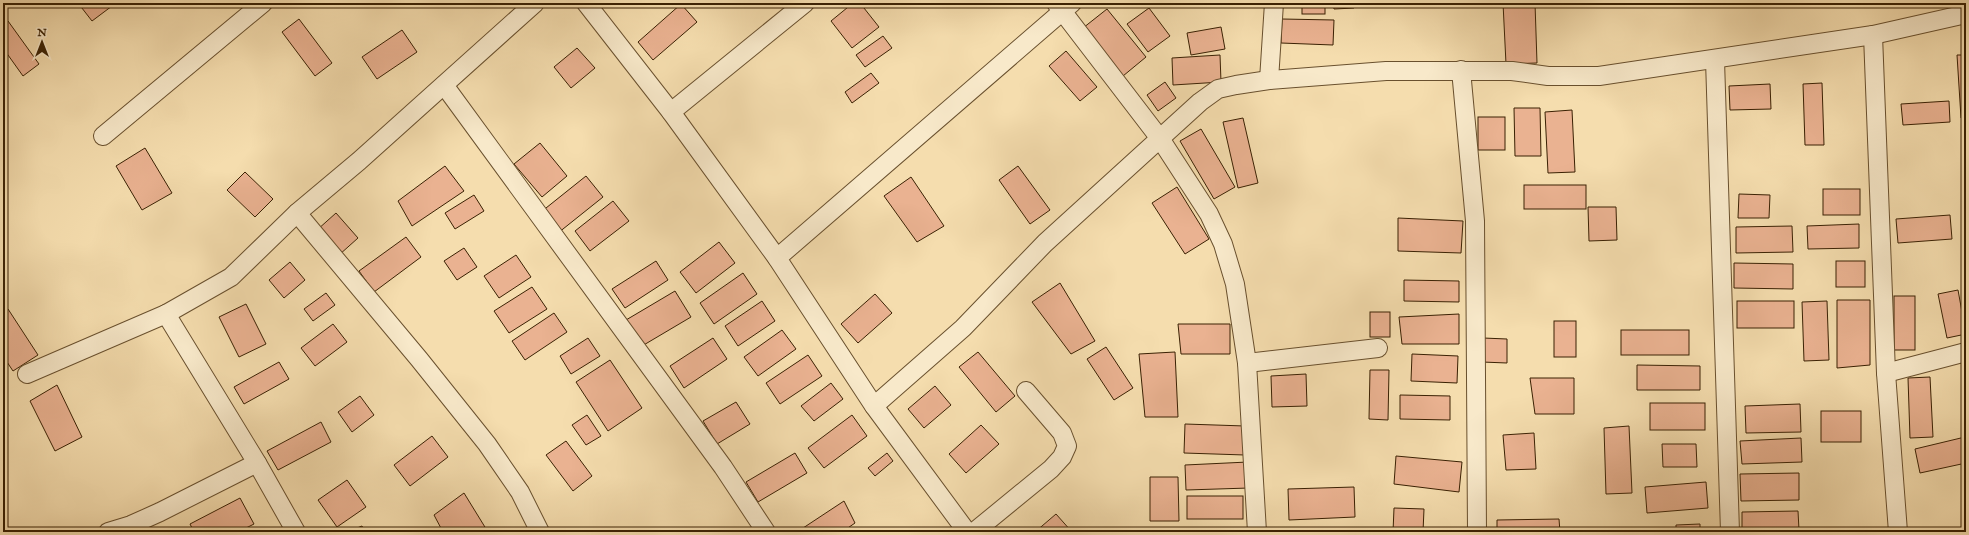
<svg xmlns="http://www.w3.org/2000/svg" width="1969" height="535" font-family="'IM FELL English',serif">
  <style>
    .building { fill: #eab291; stroke: #3a2103 }
    .lines { fill: none; stroke-linecap: round; stroke-linejoin: round }
    .minor-casing { stroke: #69502e; stroke-width: 20 }
    .minor { stroke: #f8e9ca; stroke-width: 18 }
  </style>
  <rect width="100%" height="100%" fill="#f5ddae"/>
  <filter id="stains"><feTurbulence type="fractalNoise" baseFrequency=".005" numOctaves="4"/><feColorMatrix values="0 0 0 0 .2 0 0 0 0 .09 0 0 0 0 .02 0 0 0 .5 -.17"/></filter>
  <radialGradient id="worn" r=".72"><stop offset=".6" stop-color="#630" stop-opacity="0"/><stop offset="1" stop-color="#630" stop-opacity=".3"/></radialGradient>
  <g class="building">
    <path d="M78 3H110L112 6 92 21Z"/>
    <path d="M591 3H608L597 11Z"/>
    <path d="M853 3H860L879 27 852 48 831 21Z"/>
    <path d="M1198 3H1207L1201 7Z"/>
    <rect x="1302" y="3" width="23" height="11"/>
    <path d="M1333 3H1353L1354 8 1334 9Z"/>
    <path d="M1503 3H1535L1537 63 1506 64Z"/>
    <path d="M681 4 697 22 653 60 638 42Z"/>
    <path d="M1149 8 1170 36 1148 52 1127 24Z"/>
    <path d="M1107 9 1146 57 1123 76 1083 28Z"/>
    <path d="M299 19 332 63 315 76 282 32Z"/>
    <path d="M1282 19 1334 20 1333 45 1281 43Z"/>
    <path d="M8 21 39 64 23 76 3 48V25Z"/>
    <path d="M1221 27 1225 49 1191 55 1187 33Z"/>
    <path d="M402 30 417 52 377 79 362 57Z"/>
    <path d="M883 36 892 48 865 67 856 55Z"/>
    <path d="M577 48 595 68 571 88 554 67Z"/>
    <path d="M1066 51 1097 87 1080 101 1049 66Z"/>
    <path d="M1220 55 1221 82 1173 85 1172 58Z"/>
    <path d="M1957 55H1966V118H1961Z"/>
    <path d="M871 73 879 83 852 103 845 92Z"/>
    <path d="M1165 82 1176 98 1158 111 1147 95Z"/>
    <path d="M1822 83 1824 145H1805L1803 84Z"/>
    <path d="M1770 84 1771 109 1730 110 1729 86Z"/>
    <path d="M1949 101 1950 122 1903 125 1901 104Z"/>
    <path d="M1514 108H1540L1541 156H1515Z"/>
    <path d="M1572 110 1575 172 1548 173 1545 112Z"/>
    <rect x="1478" y="117" width="27" height="33"/>
    <path d="M1243 118 1258 183 1238 188 1223 122Z"/>
    <path d="M1201 129 1235 187 1214 199 1180 141Z"/>
    <path d="M540 143 567 176 542 197 514 164Z"/>
    <path d="M145 148 172 193 142 210 116 166Z"/>
    <path d="M445 166 464 191 412 226 398 201Z"/>
    <path d="M1018 166 1050 210 1030 224 999 180Z"/>
    <path d="M245 172 273 199 255 217 227 190Z"/>
    <path d="M586 176 603 197 558 233 541 212Z"/>
    <path d="M911 177 944 226 917 242 884 196Z"/>
    <rect x="1524" y="185" width="62" height="24"/>
    <path d="M1177 187 1209 239 1185 254 1152 203Z"/>
    <rect x="1823" y="189" width="37" height="26"/>
    <path d="M1739 194 1770 195 1769 218H1738Z"/>
    <path d="M474 195 484 211 455 229 445 213Z"/>
    <path d="M613 201 629 221 590 251 575 231Z"/>
    <path d="M1588 207H1616L1617 240 1589 241Z"/>
    <path d="M336 213 358 238 339 255 317 230Z"/>
    <path d="M1950 215 1952 239 1898 243 1896 219Z"/>
    <path d="M1398 218 1463 221 1461 253 1398 251Z"/>
    <path d="M1859 224V248L1808 249 1807 226Z"/>
    <path d="M1792 226 1793 252 1736 253V227Z"/>
    <path d="M406 237 421 257 374 292 359 271Z"/>
    <path d="M719 242 735 263 696 293 680 272Z"/>
    <path d="M464 248 477 267 457 280 444 261Z"/>
    <path d="M516 255 531 277 499 298 484 276Z"/>
    <path d="M656 261 668 280 625 308 612 289Z"/>
    <rect x="1836" y="261" width="29" height="26"/>
    <path d="M290 262 305 280 284 298 269 280Z"/>
    <path d="M1734 263 1793 264V289L1734 288Z"/>
    <path d="M743 273 757 294 714 324 700 303Z"/>
    <path d="M1404 280 1459 281V302L1404 301Z"/>
    <path d="M1060 283 1095 341 1071 354 1032 302Z"/>
    <path d="M532 287 547 309 509 333 494 311Z"/>
    <path d="M1958 290 1966 334 1947 338 1938 294Z"/>
    <path d="M675 291 691 317 642 346 626 320Z"/>
    <path d="M326 293 335 305 313 321 304 309Z"/>
    <path d="M875 294 892 313 858 343 841 324Z"/>
    <rect x="1894" y="296" width="21" height="54"/>
    <path d="M1837 300H1870V365L1837 368Z"/>
    <path d="M762 301 775 321 738 346 725 326Z"/>
    <rect x="1737" y="301" width="57" height="27"/>
    <path d="M1827 301 1829 360 1804 361 1802 302Z"/>
    <path d="M246 304 266 344 239 357 219 317Z"/>
    <path d="M8 309 38 355 13 371 3 356V312Z"/>
    <rect x="1370" y="312" width="20" height="25"/>
    <path d="M554 313 567 332 525 360 512 341Z"/>
    <path d="M1459 314V344H1402L1399 317Z"/>
    <rect x="1554" y="321" width="22" height="36"/>
    <path d="M333 324 347 342 315 366 301 348Z"/>
    <path d="M1178 324H1230V354H1181Z"/>
    <path d="M782 330 796 349 758 376 744 357Z"/>
    <rect x="1621" y="330" width="68" height="25"/>
    <path d="M588 338 600 356 571 374 560 356Z"/>
    <path d="M713 338 727 359 684 388 670 366Z"/>
    <path d="M1483 338 1507 339V363L1482 362Z"/>
    <path d="M1106 347 1133 388 1114 400 1087 359Z"/>
    <path d="M978 352 1015 396 996 412 959 367Z"/>
    <path d="M1175 352 1178 417H1145L1139 354Z"/>
    <path d="M1412 354 1458 356 1457 383 1411 381Z"/>
    <path d="M808 355 822 376 780 404 766 383Z"/>
    <path d="M610 360 642 408 608 431 576 382Z"/>
    <path d="M279 362 289 379 244 404 234 387Z"/>
    <path d="M1637 365 1700 366V390H1637Z"/>
    <path d="M1370 370H1389L1388 420 1369 419Z"/>
    <path d="M1306 374 1307 406 1272 407 1271 376Z"/>
    <path d="M1930 377 1933 437 1910 438 1908 378Z"/>
    <path d="M1530 378H1574V414H1535Z"/>
    <path d="M831 383 843 399 814 421 801 406Z"/>
    <path d="M57 385 82 437 55 451 30 401Z"/>
    <path d="M935 386 951 405 924 428 908 409Z"/>
    <path d="M1400 395 1450 396V420L1400 419Z"/>
    <path d="M360 396 374 415 352 432 338 412Z"/>
    <path d="M736 402 750 424 717 444 703 421Z"/>
    <rect x="1650" y="403" width="55" height="27"/>
    <path d="M1800 404 1801 432 1746 433 1745 406Z"/>
    <rect x="1821" y="411" width="40" height="31"/>
    <path d="M587 415 601 436 586 445 572 425Z"/>
    <path d="M852 415 867 436 824 468 808 448Z"/>
    <path d="M321 422 331 442 278 470 267 451Z"/>
    <path d="M1185 424 1245 426V455L1184 453Z"/>
    <path d="M981 425 999 444 966 473 949 454Z"/>
    <path d="M1629 426 1632 493 1606 494 1604 428Z"/>
    <path d="M1534 433 1536 469 1506 470 1503 435Z"/>
    <path d="M432 436 448 457 410 486 394 465Z"/>
    <path d="M1965 437 1966 463 1920 473 1915 449Z"/>
    <path d="M1801 438 1802 462 1742 464 1740 441Z"/>
    <path d="M566 441 592 476 573 491 546 455Z"/>
    <path d="M1662 444H1696L1697 467H1663Z"/>
    <path d="M795 453 807 473 758 502 746 482Z"/>
    <path d="M887 453 893 461 875 476 868 468Z"/>
    <path d="M1396 456 1462 462 1459 492 1394 484Z"/>
    <path d="M1248 462 1249 488 1186 490 1185 465Z"/>
    <path d="M1799 473V500L1741 501 1740 474Z"/>
    <path d="M1150 477H1178L1179 521H1150Z"/>
    <path d="M347 480 366 507 337 527 318 500Z"/>
    <path d="M1706 482 1708 508 1647 513 1645 487Z"/>
    <path d="M1354 487 1355 517 1289 520 1288 489Z"/>
    <path d="M464 493 488 532H443L434 515Z"/>
    <rect x="1187" y="496" width="56" height="23"/>
    <path d="M240 498 254 524 238 532H194L190 524Z"/>
    <path d="M844 501 855 523 842 532H797Z"/>
    <path d="M1394 508 1424 509 1423 532H1393Z"/>
    <path d="M1798 511 1799 530 1742 531V512Z"/>
    <path d="M1056 514 1072 532H1035Z"/>
    <path d="M1559 519 1560 532H1497V520Z"/>
    <path d="M1700 524V532H1676V525Z"/>
    <path d="M362 526 365 532H347Z"/>
    <path d="M1966 528V532H1954Z"/>
    <rect x="1151" y="530" width="26" height="2"/>
    <rect x="1220" y="530" width="29" height="2"/>
  </g>
  <g class="lines">
    <defs>
      <g id="minor">
        <path d="M586 3 671 112 777 258 874 406 967 532"/>
        <path d="M1056 3 1161 140 1209 214 1223 244 1235 284 1247 363 1257 532"/>
        <path d="M1873 35 1886 373 1898 532"/>
        <path d="M1715 60 1730 532"/>
        <path d="M1461 70 1475 221 1477 532"/>
        <path d="M1269 80 1274 3"/>
        <path d="M444 85 723 467 766 532"/>
        <path d="M671 112 805 3"/>
        <path d="M103 136 263 3"/>
        <path d="M297 213 419 359 487 444 520 492 540 532"/>
        <path d="M777 258 1072 3"/>
        <path d="M166 314 257 463 296 532"/>
        <path d="M1247 363 1378 348"/>
        <path d="M1886 373 1966 352"/>
        <path d="M27 374 166 314 231 277 297 213 359 161 535 3"/>
        <path d="M874 406 963 328 1045 243 1200 102 1218 89 1236 85 1269 80 1386 71H1512L1548 76H1599L1873 35 1966 14"/>
        <path d="M108 532 131 525 160 512 257 463"/>
        <path d="M974 532 1051 469 1062 457 1067 446 1062 433 1026 391"/>
      </g>
    </defs>
    <use href="#minor" class="minor-casing"/>
    <use href="#minor" class="minor"/>
  </g>
  <rect width="1969" height="535" fill="none" stroke="#f5ddae" stroke-width="16"/>
  <rect x="4" y="4" width="1961" height="527" fill="none" stroke="#3a2103" stroke-width="2"/>
  <rect x="8" y="8" width="1953" height="519" fill="none" stroke="#3a2103"/>
  <g transform="translate(42 42)" stroke="#f8e9ca" stroke-width="3" paint-order="stroke">
  <path d="M0-3L7 15L0 10L-7 15Z" fill="#3a2103"/>
  <text y="-6" font-size="11" font-weight="bold" text-anchor="middle" fill="#3a2103">N</text>
  </g>
  <rect width="100%" height="100%" filter="url(#stains)"/>
  <rect width="100%" height="100%" fill="url(#worn)"/>
</svg>
